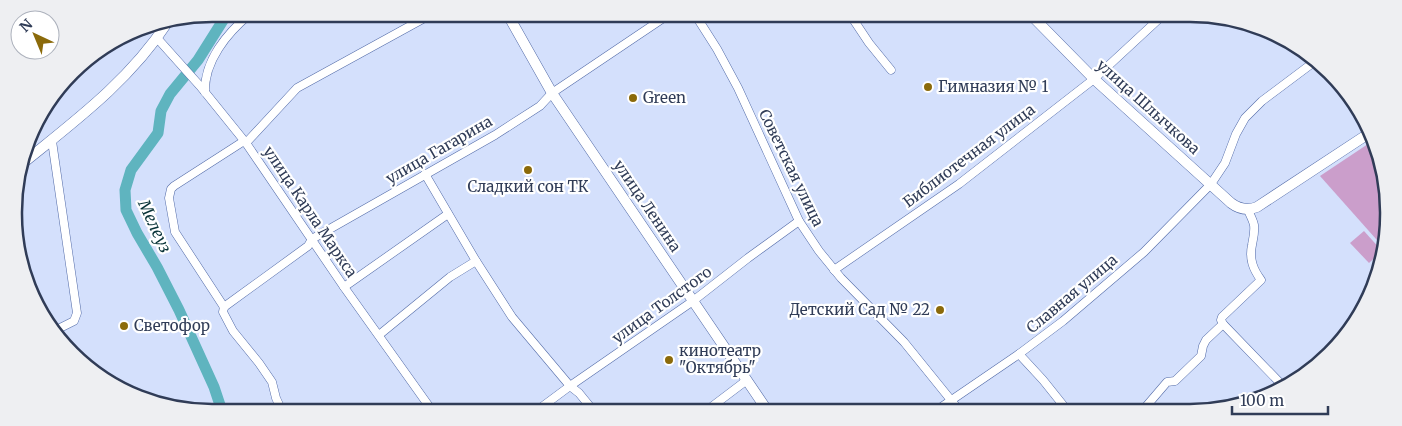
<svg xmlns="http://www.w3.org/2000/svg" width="1402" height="426" font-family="Merriweather,serif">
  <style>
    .green { fill: #cb9ecb }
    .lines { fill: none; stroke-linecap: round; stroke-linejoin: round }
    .river { stroke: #5fb4bf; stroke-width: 11 }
    .street-casing { stroke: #536ba8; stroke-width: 9 }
    .secondary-casing { stroke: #536ba8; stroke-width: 11 }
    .street { stroke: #fff; stroke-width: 8 }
    .secondary { stroke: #fff; stroke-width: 10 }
    .poi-dot { fill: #8b6a0a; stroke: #fff; stroke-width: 2 }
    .labels { text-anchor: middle; stroke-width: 4.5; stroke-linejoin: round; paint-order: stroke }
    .poi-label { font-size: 15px; fill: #303c57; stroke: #fff; text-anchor: start }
    .street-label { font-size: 15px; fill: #303c57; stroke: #fff }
    .water-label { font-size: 16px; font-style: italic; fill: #073237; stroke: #fff }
    .rim { fill: none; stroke: #303c57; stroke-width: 2.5 }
  </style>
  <rect width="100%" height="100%" fill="#d4e0fc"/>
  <g class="green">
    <path d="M1371 142 1384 174V248L1320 176Z"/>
    <path d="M1364 231 1382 251 1369 263 1350 243Z"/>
  </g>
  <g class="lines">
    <path class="river" d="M221 408 214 387 179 310 157 267 137 233 126 210 125 190 131 170 158 133 161 111 170 94 198 60 227 14"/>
    <defs>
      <g id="street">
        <path d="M696 16 717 49 738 88 799 221 819 251 841 278 904 342 959 410"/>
        <path d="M851 16 869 43 891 70"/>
        <path d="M157 38 200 86 246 143 344 287 431 409"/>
        <path d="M205 92C204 61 227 33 250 14"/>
        <path d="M52 141 77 313 74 321 54 331"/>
        <path d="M246 143 297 88 430 15"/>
        <path d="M425 174 476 261 512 317 570 386 579 393 592 409"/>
        <path d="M1248 210C1250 215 1253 220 1254 225 1255 232 1253 239 1252 245 1249 259 1253 269 1261 280L1222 317 1221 320 1223 324 1283 386"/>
        <path d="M834 270 959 184 1094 79 1161 17"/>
        <path d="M344 287 448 214"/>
        <path d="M224 307 308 246 312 239 495 135 540 106 552 93 668 15"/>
        <path d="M224 307 175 232 169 198 171 189 174 186 244 141"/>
        <path d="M224 307 223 312 233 331 259 363 272 382 276 398 281 409"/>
        <path d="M379 335 450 277 476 261"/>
        <path d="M1019 354 1043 380 1067 410"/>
        <path d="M539 409 570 386 693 301 748 258 799 221"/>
        <path d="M704 409 710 408 747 380"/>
        <path d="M937 410 1019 354 1063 321 1144 252 1211 184 1225 163 1236 134 1245 118 1262 101 1314 62"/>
        <path d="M1143 410 1167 382 1175 381 1201 356 1203 346 1206 340 1223 324"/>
      </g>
      <g id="secondary">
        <path d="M508 15 552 93 767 410"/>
        <path d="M1033 17 1094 79 1231 203C1239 209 1247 211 1257 207L1368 134"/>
        <path d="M23 163C75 121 130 80 167 23"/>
      </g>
    </defs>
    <use href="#street" class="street-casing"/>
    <use href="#secondary" class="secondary-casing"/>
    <use href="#street" class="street"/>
    <use href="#secondary" class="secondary"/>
  </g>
  <g class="poi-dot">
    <circle cx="928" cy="87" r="5"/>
    <circle cx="633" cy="98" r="5"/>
    <circle cx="528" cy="170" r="5"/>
    <circle cx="940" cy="310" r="5"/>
    <circle cx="124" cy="326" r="5"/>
    <circle cx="669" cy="360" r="5"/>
  </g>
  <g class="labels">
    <g class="poi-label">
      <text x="938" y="92">Гимназия № 1</text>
      <text x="643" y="103">Green</text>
      <text x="528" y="192" text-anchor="middle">Сладкий сон ТК</text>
      <text x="930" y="315" text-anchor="end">Детский Сад № 22</text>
      <text x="134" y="331">Светофор</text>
      <text x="679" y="356">кинотеатр<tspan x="679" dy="17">"Октябрь"</tspan></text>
    </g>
    <g class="street-label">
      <text transform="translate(1148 107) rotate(42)" y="5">улица Шлычкова</text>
      <text transform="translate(439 150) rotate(-30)" y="5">улица Гагарина</text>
      <text transform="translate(969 156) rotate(-37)" y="5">Библиотечная улица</text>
      <text transform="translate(791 168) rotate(64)" y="5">Советская улица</text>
      <text transform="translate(647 206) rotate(56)" y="5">улица Ленина</text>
      <text transform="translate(310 212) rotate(56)" y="5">улица Карла Маркса</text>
      <text transform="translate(1072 294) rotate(-40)" y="5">Славная улица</text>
      <text transform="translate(662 305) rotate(-36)" y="5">улица Толстого</text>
    </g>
    <g class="water-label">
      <text transform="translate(155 226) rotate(65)" y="6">Мелеуз</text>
    </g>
  </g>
  <path d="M0 0H1402V426H0ZM212 22H1190A190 190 0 0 1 1380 212V214A190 190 0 0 1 1190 404H212A190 190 0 0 1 22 214V212A190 190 0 0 1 212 22Z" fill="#eeeff2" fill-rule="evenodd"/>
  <path class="rim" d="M212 22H1190A190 190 0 0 1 1380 212V214A190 190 0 0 1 1190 404H212A190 190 0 0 1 22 214V212A190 190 0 0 1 212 22Z"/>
  <g transform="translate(35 35) rotate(316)"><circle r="24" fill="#ffffff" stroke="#acb1bc"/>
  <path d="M0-4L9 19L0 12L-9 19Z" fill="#8b6a0a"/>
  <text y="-8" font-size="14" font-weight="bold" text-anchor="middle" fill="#303c57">N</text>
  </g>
  <path d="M1232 406v8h96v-8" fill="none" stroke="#303c57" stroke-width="2.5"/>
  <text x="1240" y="406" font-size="15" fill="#303c57" stroke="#ffffff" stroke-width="4" paint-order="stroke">100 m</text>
</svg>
